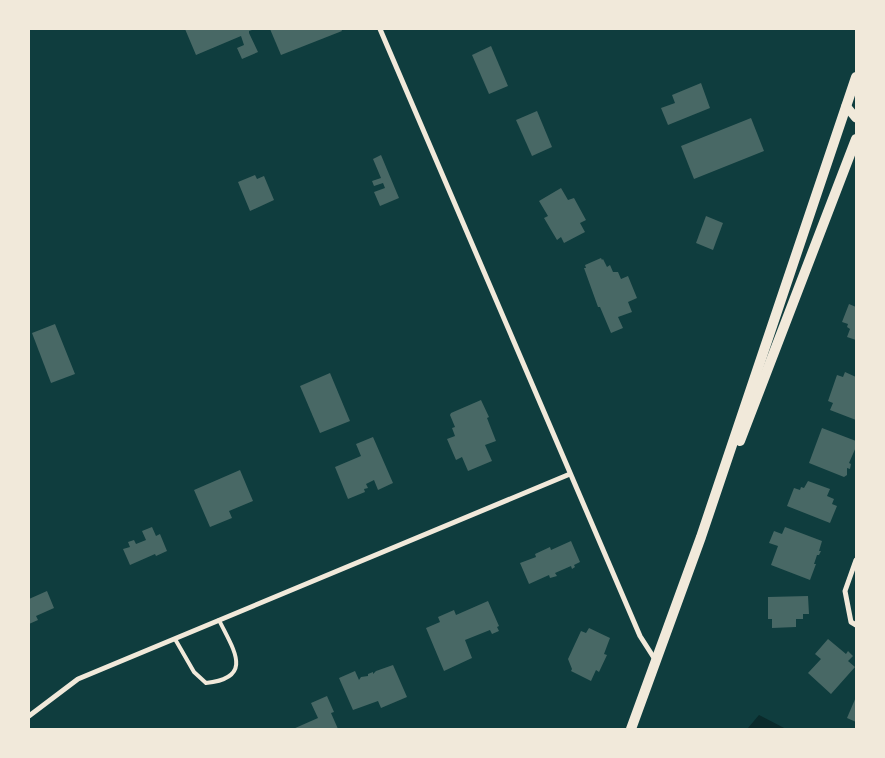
<svg xmlns="http://www.w3.org/2000/svg" width="885" height="758" font-family="'Open Sans',sans-serif">
  <style>
    .water { fill: #0a2a2b }
    .building { fill: #486865 }
    .lines { fill: none; stroke-linecap: round; stroke-linejoin: round }
    .service { stroke: #f1e9da; stroke-width: 4 }
    .minor { stroke: #f1e9da; stroke-width: 5 }
    .tertiary { stroke: #f1e9da; stroke-width: 9 }
    .secondary { stroke: #f1e9da; stroke-width: 10 }
  </style>
  <rect width="100%" height="100%" fill="#0f3d3e"/>
  <path class="water" d="M759 715 786 729H749L748 728Z"/>
  <g class="building">
    <path d="M185 29H255L249 31V33L258 52 242 59 237 48 244 45 241 36 196 55Z"/>
    <path d="M270 29H341L342 31 281 55Z"/>
    <path d="M491 46 508 86 489 94 472 55Z"/>
    <path d="M701 83 710 108 668 125 661 108 675 103 672 95Z"/>
    <path d="M537 111 552 147 532 156 516 120Z"/>
    <path d="M751 118 764 151 694 179 681 146Z"/>
    <path d="M381 155 399 198 380 206 374 192 385 188 383 183 374 186 372 181 381 178 373 159Z"/>
    <path d="M255 175 257 179 264 176 274 200 250 211 238 182Z"/>
    <path d="M561 188 568 200 574 198 586 220 580 223 585 232 564 243 561 237 557 240 544 218 548 216 539 201Z"/>
    <path d="M706 216 723 223 713 250 696 243Z"/>
    <path d="M601 258 602 260 603 259 607 267 610 265 613 272H618L621 279 628 276 637 298 628 302 632 312 618 317 623 328 611 333 600 307H598L584 268H586L585 265Z"/>
    <path d="M849 304 856 307V340L847 337 850 329 847 327 848 324 842 322Z"/>
    <path d="M55 324 75 374 51 383 32 333Z"/>
    <path d="M845 372 856 377V420L830 410 833 403 828 401 837 375 843 377Z"/>
    <path d="M330 373 350 421 320 433 300 386Z"/>
    <path d="M481 400 489 417 487 418 496 441 485 445 492 461 468 471 462 457 456 460 447 439 455 436 452 428 455 427 450 415 451 413Z"/>
    <path d="M822 428 856 441V447L849 463 851 464 850 469 847 468V475L844 477 809 463Z"/>
    <path d="M373 437 393 483 378 490 374 480 366 484 368 488 364 489 365 492 348 499 335 467 361 456 356 444Z"/>
    <path d="M240 470 253 501 229 511 232 518 210 527 194 490Z"/>
    <path d="M808 481 830 489 827 496 834 499 832 504 837 506 830 523 787 506 794 488 800 490 801 487 804 488Z"/>
    <path d="M152 527 156 536 160 534 167 551 156 556 155 554 130 565 123 549 130 547 128 542 134 540 136 544 146 540 142 531Z"/>
    <path d="M785 527 822 541 819 551H821L819 555H817L814 564H816L810 580 771 565 778 546 769 543 774 531 782 534Z"/>
    <path d="M571 541 580 562 574 565 575 567 572 569 571 566 555 573 557 576 550 578 549 575 529 584 520 563 536 557 535 554 550 547 551 550Z"/>
    <path d="M47 591 54 608 36 616 38 620 29 624V599Z"/>
    <path d="M808 596 809 614H803V619H796V627L772 628V619H768V597Z"/>
    <path d="M488 601 499 626 497 627 499 631 492 634 490 630 465 640 472 658 444 671 426 628 440 622 438 617 454 610 456 615Z"/>
    <path d="M589 628 610 638 604 654 607 655 599 672 596 670 591 681 571 671 572 669 568 659 581 631 586 633Z"/>
    <path d="M828 639 846 654 848 651 853 656 848 661 855 667 831 694 808 673 821 659 815 654Z"/>
    <path d="M393 665 407 697 381 708 378 701 353 710 339 678 355 671 359 680 361 677 368 676V674L373 672V674L376 671Z"/>
    <path d="M327 696 334 712 331 713 338 729H293L318 718 311 703Z"/>
    <path d="M856 697V722L847 718Z"/>
  </g>
  <g class="lines">
    <path class="service" d="M175 639 194 672 206 683C255 678 233 649 219 620"/>
    <g class="minor">
      <path d="M380 29 640 636 656 661"/>
      <path d="M856 560 845 591 851 622 856 625"/>
      <path d="M29 716 78 679 570 474"/>
    </g>
    <path class="tertiary" d="M846 106 856 118"/>
    <g class="secondary">
      <path d="M740 441 856 139"/>
      <path d="M631 729 701 537 856 77"/>
    </g>
  </g>
  <rect width="885" height="758" fill="none" stroke="#f1e9da" stroke-width="60"/>
</svg>
